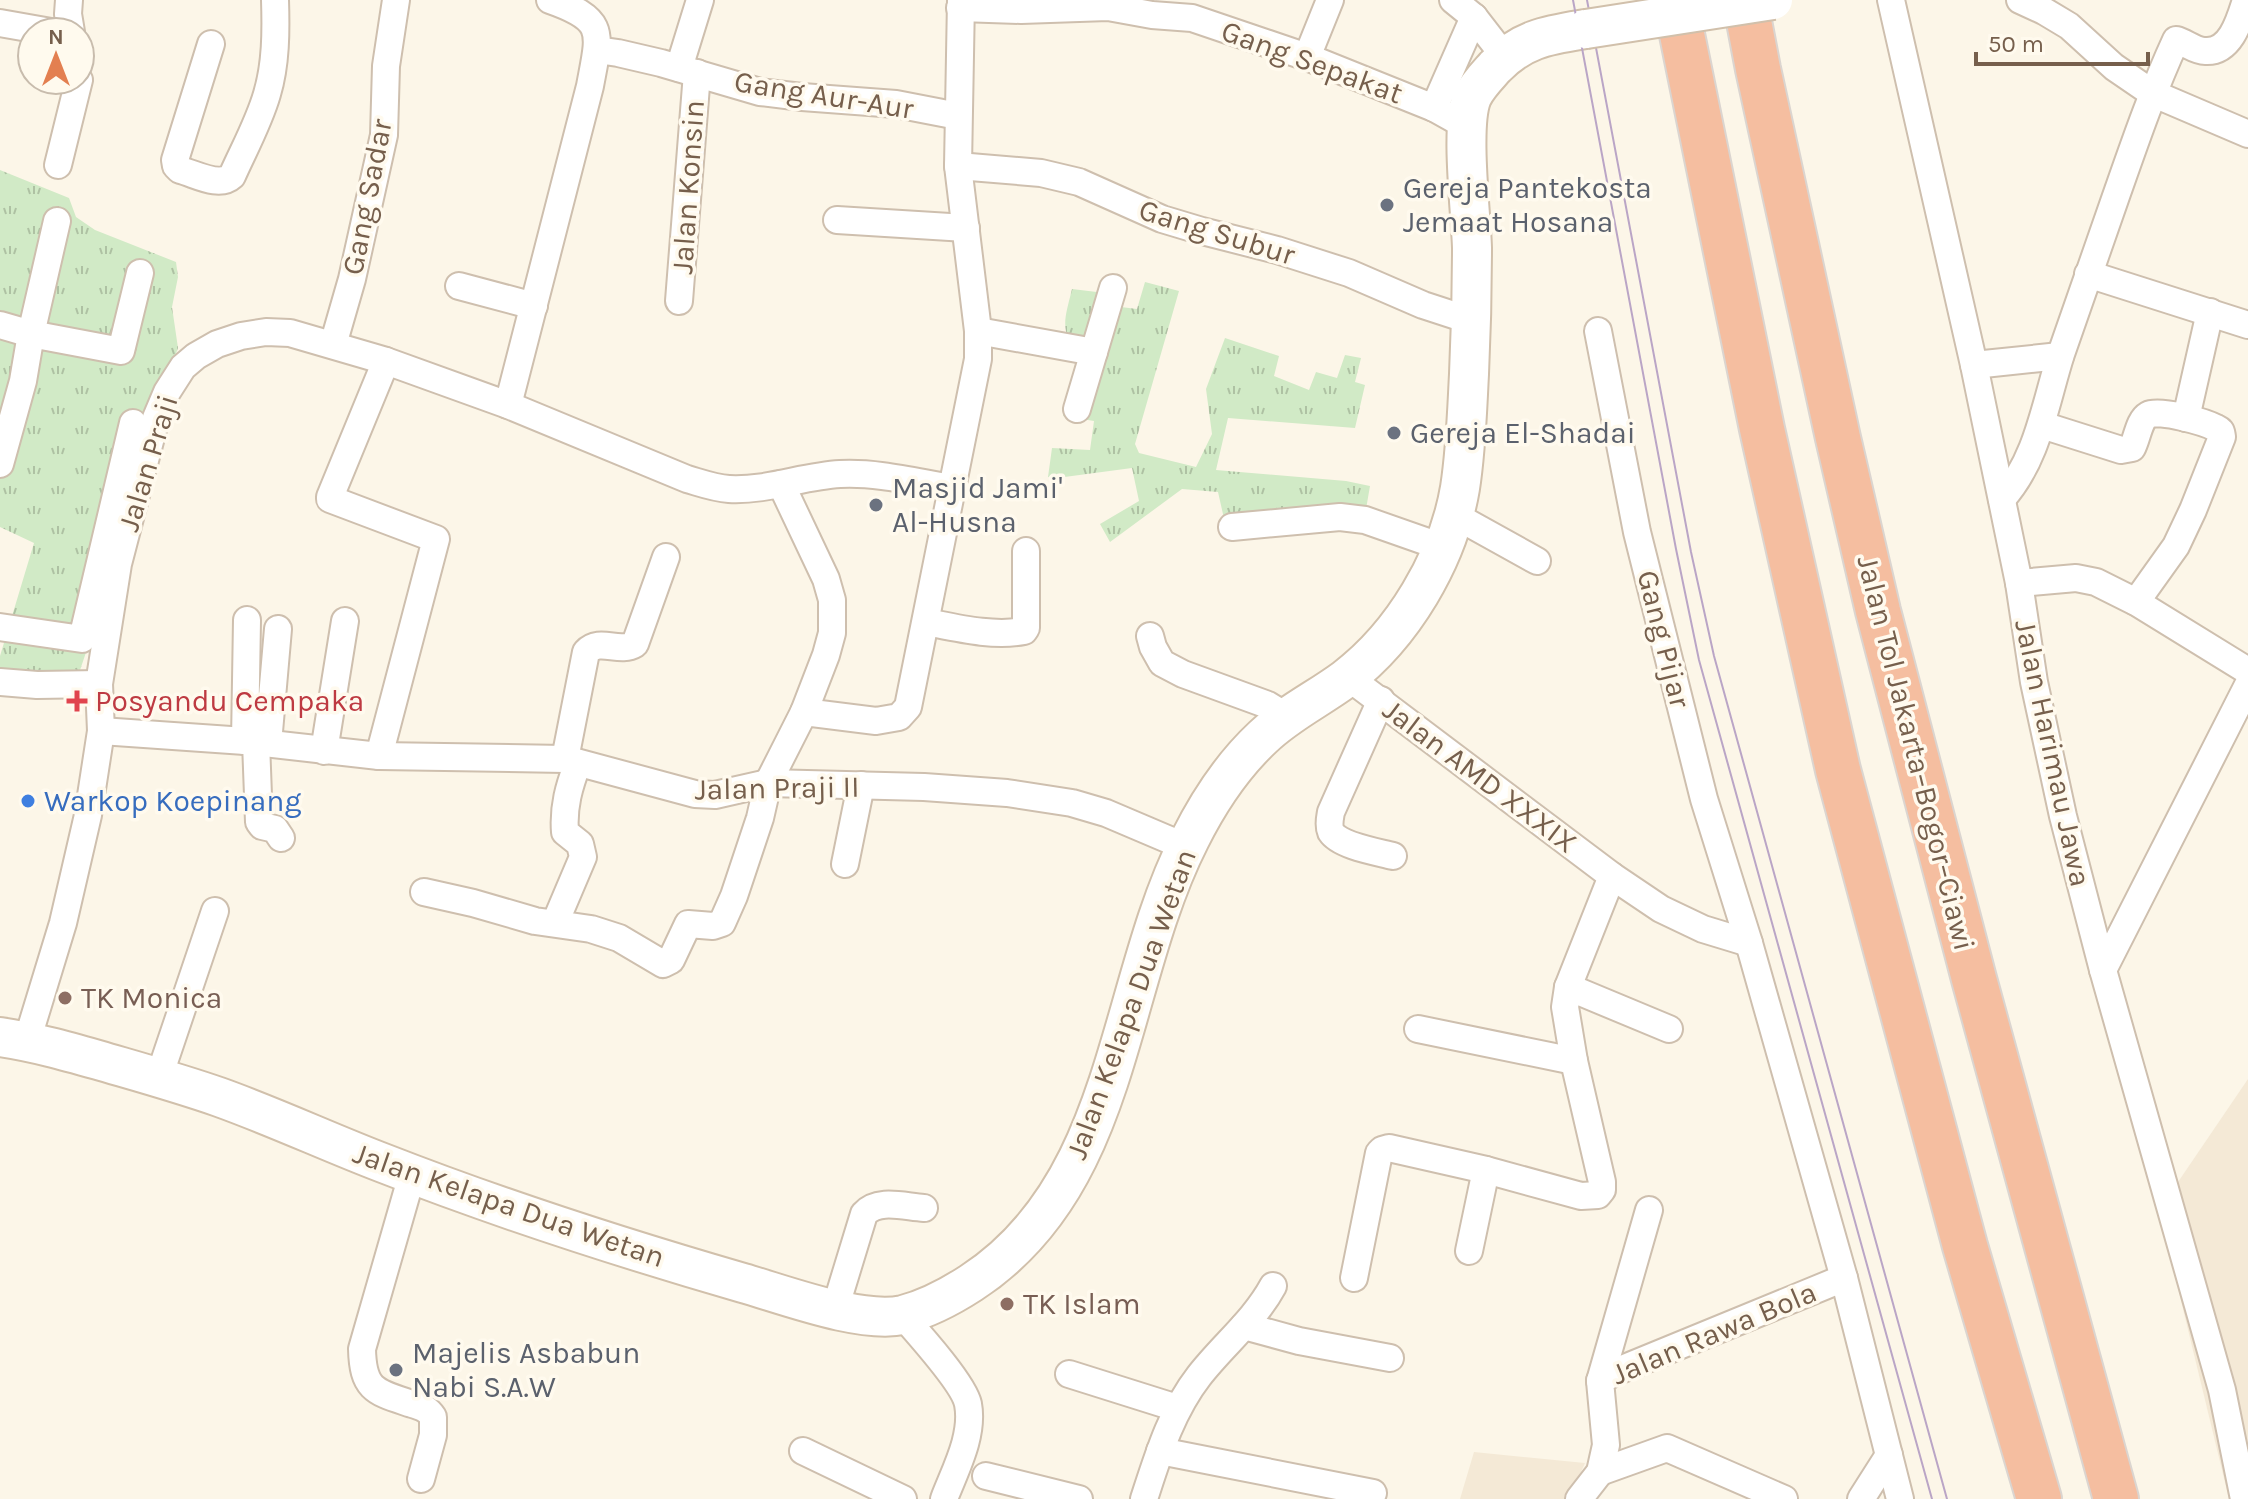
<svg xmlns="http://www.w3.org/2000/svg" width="2248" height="1499" font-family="Karla,sans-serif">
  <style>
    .residential { fill: #f4e9d6 }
    .grass { fill: url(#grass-tufts) }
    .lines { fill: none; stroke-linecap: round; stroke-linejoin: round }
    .street-casing { stroke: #cebfae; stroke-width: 30 }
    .secondary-casing { stroke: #d1c0ab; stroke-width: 42 }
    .highway-casing { stroke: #dbd5d0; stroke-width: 48 }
    .street { stroke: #fff; stroke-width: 26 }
    .secondary { stroke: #fff; stroke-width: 38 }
    .highway { stroke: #f5bea0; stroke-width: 44 }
    .tram { stroke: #baa5c6; stroke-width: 2 }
    .secondary-bridge-casing { stroke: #d1c0ab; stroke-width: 42; stroke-linecap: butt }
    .secondary-bridge { stroke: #fff; stroke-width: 38 }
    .worship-dot { fill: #6b7280; stroke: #fffaee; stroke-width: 3 }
    .health-dot { fill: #e0444e; stroke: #fffaee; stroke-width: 3 }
    .shop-dot { fill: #3f7fe0; stroke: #fffaee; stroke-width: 3 }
    .education-dot { fill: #8d6e63; stroke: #fffaee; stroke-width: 3 }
    .labels { text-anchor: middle; stroke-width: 7; stroke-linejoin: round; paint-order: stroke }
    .street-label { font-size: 30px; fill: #765f4c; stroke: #fffaee }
    .worship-label { font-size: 30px; fill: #5b616d; stroke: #fffaee; text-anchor: start }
    .health-label { font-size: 30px; fill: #be3a42; stroke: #fffaee; text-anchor: start }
    .shop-label { font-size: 30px; fill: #366cbe; stroke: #fffaee; text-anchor: start }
    .education-label { font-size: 30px; fill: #785e54; stroke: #fffaee; text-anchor: start }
  </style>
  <defs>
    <pattern id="grass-tufts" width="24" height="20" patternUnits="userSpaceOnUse" patternTransform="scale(2)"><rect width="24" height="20" fill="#d1eac6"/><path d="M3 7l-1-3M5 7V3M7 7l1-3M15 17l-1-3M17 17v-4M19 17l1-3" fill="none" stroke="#aec1a3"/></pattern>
  </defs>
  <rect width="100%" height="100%" fill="#fcf6e8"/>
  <g class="residential">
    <path d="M2248 1079V1499H2229L2159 1210Z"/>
    <path d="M1474 1452 1585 1463 1569 1499H1460Z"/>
  </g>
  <g class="grass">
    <path d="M0 170 69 198 76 217 95 230 176 262 178 277 172 307 178 348 155 410 100 611 77 679 18 674 0 668V656L34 543 0 527Z"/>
    <path d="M1145 282 1179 291 1135 444 1139 453 1196 467 1212 434 1206 389 1225 338 1279 356 1274 376 1309 390 1316 372 1337 378 1345 355 1361 358 1355 382 1365 385 1355 428 1228 418 1216 470 1346 481 1370 486 1365 515 1225 523 1218 492 1182 489 1110 542 1100 524 1139 501 1132 468 1057 478 1048 477 1052 448 1090 450 1094 421 1063 416 1078 358C1060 328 1064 322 1072 289L1105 293V305L1137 309Z"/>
  </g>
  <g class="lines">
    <defs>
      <g id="street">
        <path d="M69 0 68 14 71 32"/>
        <path d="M1453 0 1474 17 1505 57"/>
        <path d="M1891 0 1974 365 2019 583 2034 682 2063 816 2103 970 2222 1390 2244 1499"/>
        <path d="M2020 0 2044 11 2069 26 2114 67 2152 93 2248 134"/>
        <path d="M960 8 1021 10 1108 7 1152 15 1192 18 1307 57 1434 108 1468 127"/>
        <path d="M0 23 51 32"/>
        <path d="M211 44 175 160 176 166 180 170C196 174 219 188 232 176 244 149 259 122 267 94 276 64 276 31 275 0"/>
        <path d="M597 50 618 53 661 63 760 92 802 97 896 104 958 116"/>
        <path d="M1307 57 1330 0"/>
        <path d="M679 68 700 0"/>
        <path d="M1434 108 1474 17"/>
        <path d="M58 165 79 80"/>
        <path d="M958 166 1041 173 1079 182 1162 219 1202 231 1277 250 1349 273 1423 305 1472 321"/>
        <path d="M837 220 966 228"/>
        <path d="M2088 274 2248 325"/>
        <path d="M459 286 534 306"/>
        <path d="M679 301 697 73"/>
        <path d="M0 325 31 334 57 221"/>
        <path d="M978 331 1094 352"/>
        <path d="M1598 331 1637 532 1704 799 1749 943 1844 1278 1900 1499"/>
        <path d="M333 345 352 279 384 135 386 66 396 0"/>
        <path d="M1974 365 2060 356"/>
        <path d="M508 405 590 86C600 32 607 20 550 0"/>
        <path d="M1077 409 1113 288"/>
        <path d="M2186 418 2210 312"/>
        <path d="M2042 425 2121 450 2132 448C2137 439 2139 420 2148 415 2159 409 2205 422 2216 428 2222 431 2221 431 2222 437L2193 510 2176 546 2136 602"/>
        <path d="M0 464 23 381 31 334 121 351 140 273"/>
        <path d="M2002 499C2038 459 2045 404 2061 354 2079 302 2097 251 2115 199 2134 145 2152 92 2176 40 2185 42 2195 51 2205 51 2231 53 2240 19 2246 0"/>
        <path d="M1454 515 1537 561"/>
        <path d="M1232 527 1340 517 1365 520 1442 547"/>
        <path d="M2019 583 2076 578 2096 582 2136 602 2248 671"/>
        <path d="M926 622C957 628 993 637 1024 631L1026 628V551"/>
        <path d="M0 627 82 639 133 423"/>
        <path d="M1150 636 1153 647 1162 663 1183 674 1268 705 1286 716"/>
        <path d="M1348 677 1612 876 1661 909 1703 929 1749 943"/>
        <path d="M0 682 37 685 99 684"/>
        <path d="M1381 700 1331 812C1330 818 1328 825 1331 832 1340 846 1378 852 1393 856"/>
        <path d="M804 712 876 721 899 717 908 707 978 359V331L958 166 961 0"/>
        <path d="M101 731 245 741 379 756 565 759 695 794 715 795 768 783 924 787 1007 793 1072 803 1106 813 1186 847"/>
        <path d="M245 741 247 620"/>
        <path d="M256 742 259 822 262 826 275 829 281 838"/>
        <path d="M268 743 278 629"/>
        <path d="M324 751 345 621"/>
        <path d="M379 756 436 539 330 499V497L386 361"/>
        <path d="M565 759 586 652C600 637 619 654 635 644L666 557"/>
        <path d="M845 864 861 785"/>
        <path d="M424 892 473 903 535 921 591 929 619 938 663 964 671 960 688 924 713 926 722 923 734 896 760 818 768 783 804 712 826 655 832 633V600L826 579 781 484"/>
        <path d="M555 923 583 857 580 844 565 832C563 807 569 786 578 763"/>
        <path d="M2103 970 2248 685"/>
        <path d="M1568 987 1669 1029"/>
        <path d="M1418 1029 1574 1061"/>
        <path d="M27 1041 63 923 88 815 101 731 99 684 118 564 156 418 167 392 183 367 196 356 217 344 241 336 266 332 290 333 386 361 508 405 687 479C701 483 714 488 729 489 767 491 803 476 840 474 877 472 915 482 951 488"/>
        <path d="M159 1077 215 911"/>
        <path d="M412 1175 362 1349C363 1391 376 1392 412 1404 422 1407 428 1409 433 1417V1435L421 1479"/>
        <path d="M1469 1251 1486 1170"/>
        <path d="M1354 1278 1379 1153 1382 1150 1389 1148 1486 1170 1581 1196 1598 1195 1602 1190V1182L1574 1061 1565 1007 1568 987 1612 876"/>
        <path d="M835 1309 864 1214C878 1198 905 1207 924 1208"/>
        <path d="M902 1315C917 1332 964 1384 968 1404 974 1436 955 1470 944 1499"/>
        <path d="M1244 1326 1299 1341 1390 1358"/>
        <path d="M1069 1374 1177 1408"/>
        <path d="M1600 1381 1649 1210"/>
        <path d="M803 1451 903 1499"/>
        <path d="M1160 1451 1373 1493"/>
        <path d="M1600 1472 1667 1448 1784 1499"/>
        <path d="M986 1476 1079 1499"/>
        <path d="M1144 1499C1158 1456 1171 1412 1199 1376 1223 1345 1254 1321 1273 1286"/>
        <path d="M1579 1499 1600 1472 1606 1445 1600 1381 1615 1372 1844 1278"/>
        <path d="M1861 1499 1889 1455"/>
      </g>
      <path id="secondary" d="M0 1037C34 1042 66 1051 98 1060 139 1072 179 1083 219 1097 275 1117 328 1142 383 1163 501 1209 622 1248 743 1283 785 1295 861 1324 903 1315 926 1309 951 1296 971 1283 1123 1184 1115 986 1190 839 1209 801 1232 766 1263 737 1288 713 1318 699 1345 679 1403 635 1448 559 1460 488 1466 450 1467 412 1469 374 1471 332 1472 290 1472 248 1471 213 1460 126 1472 97 1477 86 1487 76 1495 67 1523 38 1549 35 1586 29"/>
      <g id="highway">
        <path d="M1675 0 1762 429 1838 770 1965 1246 2039 1499"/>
        <path d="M1745 0 1758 69 1838 438 1878 611 1974 979 2116 1499"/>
      </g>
    </defs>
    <use href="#street" class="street-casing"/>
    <use href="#secondary" class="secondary-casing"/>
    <use href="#highway" class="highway-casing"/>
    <use href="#street" class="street"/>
    <use href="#secondary" class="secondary"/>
    <use href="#highway" class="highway"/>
    <g class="tram">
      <path d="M1573 0 1676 549 1699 660 1932 1499"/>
      <path d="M1587 0 1691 552 1714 656 1947 1499"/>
    </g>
    <defs>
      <path id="secondary-bridge" d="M1586 29 1773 0"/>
    </defs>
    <use href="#secondary-bridge" class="secondary-bridge-casing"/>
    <use href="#secondary-bridge" class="secondary-bridge"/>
  </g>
  <g class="worship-dot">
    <circle cx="1387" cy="205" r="8"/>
    <circle cx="1394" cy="433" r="8"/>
    <circle cx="876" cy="505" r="8"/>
    <circle cx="396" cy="1370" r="8"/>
  </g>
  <path class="health-dot" d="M73 689h8v8h8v8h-8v8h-8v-8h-8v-8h8z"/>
  <circle class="shop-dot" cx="28" cy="801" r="8"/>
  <g class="education-dot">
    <circle cx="65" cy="998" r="8"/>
    <circle cx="1007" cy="1304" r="8"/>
  </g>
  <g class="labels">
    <g class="street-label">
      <text transform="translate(1312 62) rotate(20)" y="10">Gang Sepakat</text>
      <text transform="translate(824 95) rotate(9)" y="10">Gang Aur-Aur</text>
      <text transform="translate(688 187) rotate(-86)" y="10">Jalan Konsin</text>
      <text transform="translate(367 197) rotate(-79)" y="10">Gang Sadar</text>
      <text transform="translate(1217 232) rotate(17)" y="10">Gang Subur</text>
      <text transform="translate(148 463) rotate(-73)" y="10">Jalan Praji</text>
      <text transform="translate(1664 639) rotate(76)" y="10">Gang Pijar</text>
      <text transform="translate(1916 753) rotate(76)" y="10">Jalan Tol Jakarta–Bogor–Ciawi</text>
      <text transform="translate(2053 753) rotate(78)" y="10">Jalan Harimau Jawa</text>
      <text transform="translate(1480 776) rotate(37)" y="10">Jalan AMD XXXIX</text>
      <text transform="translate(777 788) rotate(-1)" y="10">Jalan Praji II</text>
      <text transform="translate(1131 1004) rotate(-70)" y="10">Jalan Kelapa Dua Wetan</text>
      <text transform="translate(509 1205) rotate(19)" y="10">Jalan Kelapa Dua Wetan</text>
      <text transform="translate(1714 1333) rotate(-23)" y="10">Jalan Rawa Bola</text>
    </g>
    <g class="worship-label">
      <text x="1403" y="198">Gereja Pantekosta<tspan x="1403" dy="34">Jemaat Hosana</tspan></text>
      <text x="1410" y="443">Gereja El-Shadai</text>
      <text x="892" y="498">Masjid Jami'<tspan x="892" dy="34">Al-Husna</tspan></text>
      <text x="412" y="1363">Majelis Asbabun<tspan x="412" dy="34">Nabi S.A.W</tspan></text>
    </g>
    <g class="health-label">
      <text x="95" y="711">Posyandu Cempaka</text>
    </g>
    <g class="shop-label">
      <text x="44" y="811">Warkop Koepinang</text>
    </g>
    <g class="education-label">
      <text x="81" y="1008">TK Monica</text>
      <text x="1023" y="1314">TK Islam</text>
    </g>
  </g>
  <g transform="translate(56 56)"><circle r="38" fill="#fffaee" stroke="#c8bcad" stroke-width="2"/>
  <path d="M0-6L14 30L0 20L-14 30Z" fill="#e37f50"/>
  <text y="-12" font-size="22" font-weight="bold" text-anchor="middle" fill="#765f4c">N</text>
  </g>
  <path d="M1976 52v12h172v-12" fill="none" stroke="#765f4c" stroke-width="4"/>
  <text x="1988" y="52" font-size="24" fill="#765f4c" stroke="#fffaee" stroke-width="6" paint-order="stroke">50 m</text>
</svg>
